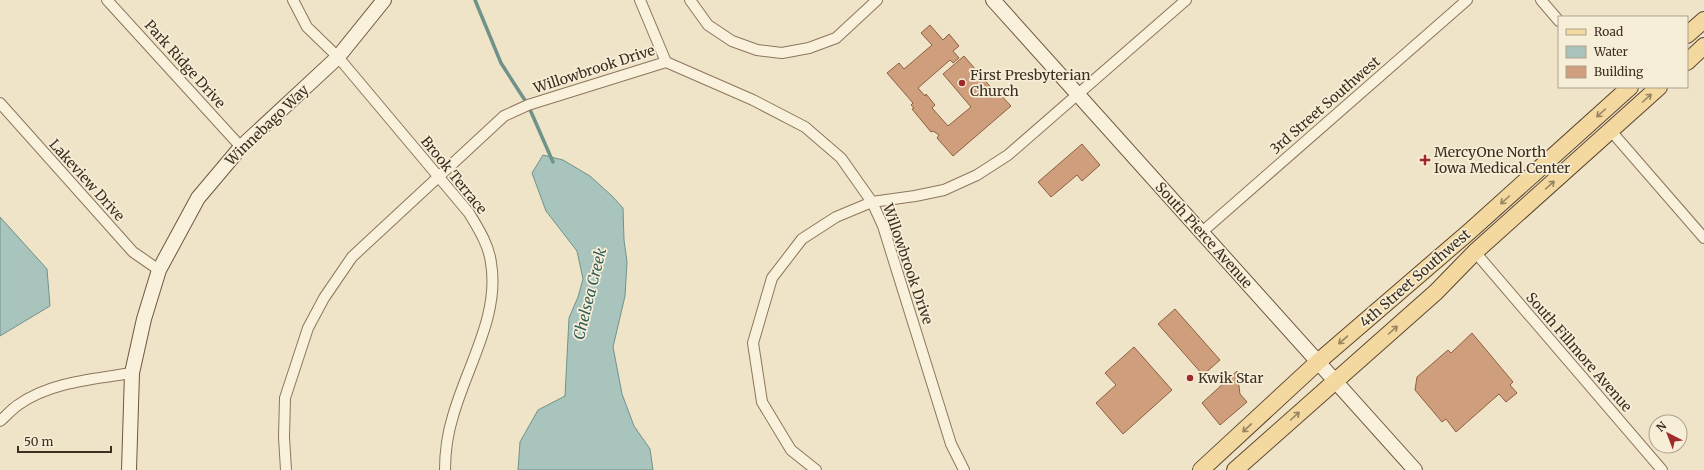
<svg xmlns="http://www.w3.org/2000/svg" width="1704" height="470" font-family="Merriweather,serif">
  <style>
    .water { fill: #a9c4bc; stroke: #6f938a }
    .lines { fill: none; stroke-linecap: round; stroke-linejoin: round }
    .stream { stroke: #6f938a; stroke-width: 3.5 }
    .building { fill: #cf9f7d; stroke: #8d5f41 }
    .street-casing { stroke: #8d765c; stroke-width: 12 }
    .secondary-casing { stroke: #6f573f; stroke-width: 16 }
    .primary-casing { stroke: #5b4430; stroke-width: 18 }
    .street { stroke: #faf1dc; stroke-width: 10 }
    .secondary { stroke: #faf1dc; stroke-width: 14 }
    .primary { stroke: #f3d9a0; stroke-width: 16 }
    .oneway { stroke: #988460 }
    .poi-dot { fill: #9e2a2b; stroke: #f7eed8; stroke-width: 1.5 }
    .labels { text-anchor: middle; stroke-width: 3.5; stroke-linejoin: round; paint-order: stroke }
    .street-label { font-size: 14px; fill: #3d2e20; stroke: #f7eed8 }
    .poi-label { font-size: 14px; fill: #3d2e20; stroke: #f7eed8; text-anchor: start }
    .water-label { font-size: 15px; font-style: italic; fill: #2f5d5a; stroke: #f7eed8 }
  </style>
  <rect width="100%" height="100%" fill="#f0e4c8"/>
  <g class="water">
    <path d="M543 155 563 160 590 176 612 196 623 208 624 240 627 262 625 296 613 347 622 394 634 426 650 449 653 470H518L520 442 538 410 565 396 569 318 578 297 583 279 577 251 546 211 532 173Z"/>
    <path d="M0 217 47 269 50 306 0 336Z"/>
  </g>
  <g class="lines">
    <path class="stream" d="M475 0 501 63 528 105 553 162"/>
  </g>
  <g class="building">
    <path d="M930 25 943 40 949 34 959 46 953 51 959 58 953 63 950 60 918 88 925 96 926 94 935 105 932 108 948 126 971 107 943 74 964 56 994 91 996 90 1011 106 953 156 937 138 939 135 933 131 931 132 912 109 914 108 911 105 913 103 887 73 899 63 904 69 932 45 921 33Z"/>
    <path d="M1082 144 1100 165 1082 181 1077 175 1051 197 1038 182Z"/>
    <path d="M1175 309 1220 360 1203 375 1158 324Z"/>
    <path d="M1472 333 1513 382 1510 385 1517 393 1506 402 1499 394 1456 432 1446 419 1442 422 1415 390 1417 377 1448 350 1451 353Z"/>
    <path d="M1134 347 1172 390 1123 434 1096 403 1116 385 1105 373Z"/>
    <path d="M1237 371 1240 394 1247 402 1220 425 1202 403Z"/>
  </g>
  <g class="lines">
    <defs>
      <g id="street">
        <path d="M107 0 241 147"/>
        <path d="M293 0 307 27 338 57 469 213C478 228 489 245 491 263 500 315 467 366 453 416 448 432 445 452 445 470"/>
        <path d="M640 0 666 62"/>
        <path d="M690 0 708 25 732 41 757 50 782 53 809 48 836 38 877 0"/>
        <path d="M1541 0 1559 21"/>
        <path d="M0 103 133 252 159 270"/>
        <path d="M1611 131 1704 238"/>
        <path d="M1202 232 1467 0"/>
        <path d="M1475 252 1662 470"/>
        <path d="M0 421C6 416 12 409 18 405 50 382 94 379 132 373"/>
        <path d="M286 470 284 437 285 398 308 328 324 298 352 257 504 116 528 105 666 62 753 100 805 127 841 158 872 202 883 226 951 444 964 470"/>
        <path d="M816 470 791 450 762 402 753 343 772 278 802 239 836 217 872 202 915 196 944 190 977 175 1008 155 1186 0"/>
      </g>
      <g id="secondary">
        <path d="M993 0 1415 470"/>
        <path d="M129 470 132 373 144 319 159 270 198 198 241 147 338 57 384 0"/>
      </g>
      <g id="primary">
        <path d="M1687 35 1704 20"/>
        <path d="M1687 62 1704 46"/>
        <path d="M1201 470 1319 361 1470 231 1630 87"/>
        <path d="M1235 470 1436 292 1475 252 1659 87"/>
      </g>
    </defs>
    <use href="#street" class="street-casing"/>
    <use href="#secondary" class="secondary-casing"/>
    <use href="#primary" class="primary-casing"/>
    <use href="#street" class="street"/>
    <use href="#secondary" class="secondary"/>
    <use href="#primary" class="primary"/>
  </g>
  <defs><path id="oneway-shaft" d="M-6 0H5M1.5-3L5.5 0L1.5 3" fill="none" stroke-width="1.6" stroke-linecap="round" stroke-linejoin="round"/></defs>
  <g class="oneway">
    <use href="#oneway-shaft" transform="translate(1647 98) rotate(-42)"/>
    <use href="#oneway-shaft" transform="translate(1601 113) rotate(138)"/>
    <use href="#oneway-shaft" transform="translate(1550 185) rotate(-42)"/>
    <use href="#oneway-shaft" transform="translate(1505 200) rotate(138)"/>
    <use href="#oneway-shaft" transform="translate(1393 330) rotate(-42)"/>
    <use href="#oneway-shaft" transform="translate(1343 340) rotate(139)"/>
    <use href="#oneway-shaft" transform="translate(1295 416) rotate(-42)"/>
    <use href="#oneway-shaft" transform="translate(1247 428) rotate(137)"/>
  </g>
  <g class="poi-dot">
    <circle cx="962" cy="83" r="4"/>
    <path d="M1423 154h4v4h4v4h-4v4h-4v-4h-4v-4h4z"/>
    <circle cx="1190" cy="378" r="4"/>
  </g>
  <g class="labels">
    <g class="street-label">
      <text transform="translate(185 64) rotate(48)" y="5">Park Ridge Drive</text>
      <text transform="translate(594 69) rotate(-18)" y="5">Willowbrook Drive</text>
      <text transform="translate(1325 105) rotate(-41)" y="5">3rd Street Southwest</text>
      <text transform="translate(267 125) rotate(-44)" y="5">Winnebago Way</text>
      <text transform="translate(454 175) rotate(51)" y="5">Brook Terrace</text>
      <text transform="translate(87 180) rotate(48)" y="5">Lakeview Drive</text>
      <text transform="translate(1204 235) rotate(48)" y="5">South Pierce Avenue</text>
      <text transform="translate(908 264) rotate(71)" y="5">Willowbrook Drive</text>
      <text transform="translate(1415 278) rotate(-41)" y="5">4th Street Southwest</text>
      <text transform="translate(1579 352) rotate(49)" y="5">South Fillmore Avenue</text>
    </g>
    <g class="poi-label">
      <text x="970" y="80">First Presbyterian<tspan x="970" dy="16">Church</tspan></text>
      <text x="1434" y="157">MercyOne North<tspan x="1434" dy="16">Iowa Medical Center</tspan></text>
      <text x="1198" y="383">Kwik Star</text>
    </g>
    <g class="water-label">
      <text transform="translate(590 294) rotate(-76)" y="5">Chelsea Creek</text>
    </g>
  </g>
  <rect x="1558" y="16" width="130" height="72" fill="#f7eed8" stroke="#ada18e"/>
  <rect x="1566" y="29" width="20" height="6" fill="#f3d9a0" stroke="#ada18e"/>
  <text x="1594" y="36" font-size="12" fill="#3d2e20">Road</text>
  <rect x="1566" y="46" width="20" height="12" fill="#a9c4bc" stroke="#ada18e"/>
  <text x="1594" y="56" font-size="12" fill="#3d2e20">Water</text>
  <rect x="1566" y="66" width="20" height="12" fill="#cf9f7d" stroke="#ada18e"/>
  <text x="1594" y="76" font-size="12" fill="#3d2e20">Building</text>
  <g transform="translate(1668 434) rotate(318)"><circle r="19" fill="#f7eed8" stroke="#ada18e"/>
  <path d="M0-3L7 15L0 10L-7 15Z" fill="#9e2a2b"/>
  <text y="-6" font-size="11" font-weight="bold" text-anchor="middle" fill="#3d2e20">N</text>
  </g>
  <path d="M18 446v6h93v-6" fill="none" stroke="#3d2e20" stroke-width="2"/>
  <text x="24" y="446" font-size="12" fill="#3d2e20" stroke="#f7eed8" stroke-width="3" paint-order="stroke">50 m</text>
</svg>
